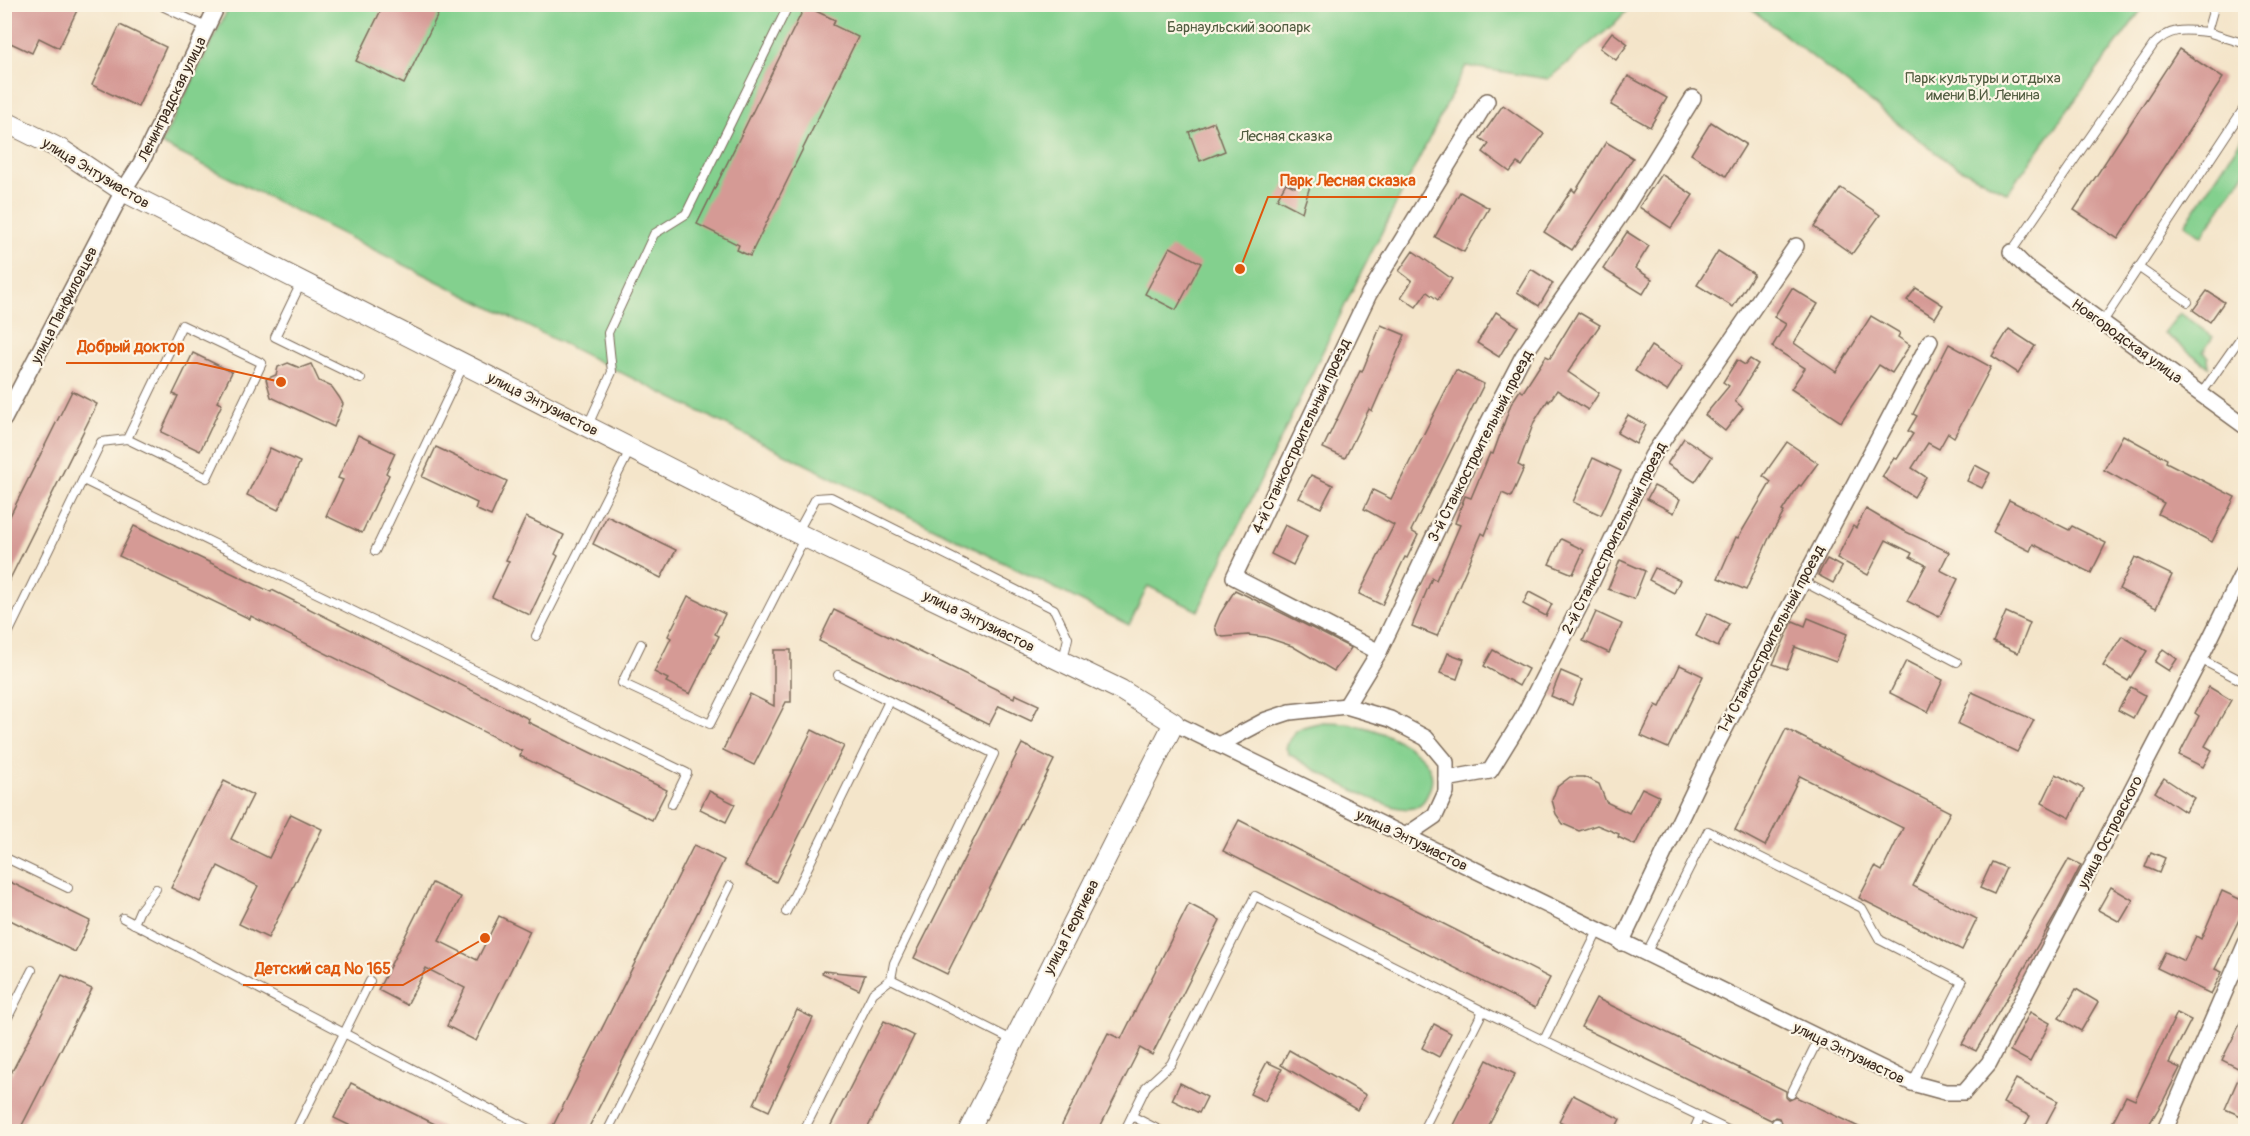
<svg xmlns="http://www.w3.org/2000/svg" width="2250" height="1136" font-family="Pangolin,sans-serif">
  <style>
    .green { fill: #83d08e; stroke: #5f7d56; stroke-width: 1.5 }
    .building { fill: #d59a95 }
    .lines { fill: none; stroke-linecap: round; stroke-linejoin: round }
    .service-casing { stroke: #7c6b5a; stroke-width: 10 }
    .minor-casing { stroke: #7c6b5a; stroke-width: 18 }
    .tertiary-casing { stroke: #7c6b5a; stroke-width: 22 }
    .service { stroke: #fff; stroke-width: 8 }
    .minor { stroke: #fff; stroke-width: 15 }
    .tertiary { stroke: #fff; stroke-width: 20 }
    .labels { text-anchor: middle; stroke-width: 4.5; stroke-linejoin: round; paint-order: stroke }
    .park-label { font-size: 15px; fill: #515c40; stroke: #fcf5e5 }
    .street-label { font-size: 15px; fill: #3b2a1e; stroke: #fcf5e5 }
    .leader { fill: none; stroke: #df570d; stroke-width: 2 }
    .callout-dot { fill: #df570d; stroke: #fcf5e5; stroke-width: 2 }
    .callout-label { font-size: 16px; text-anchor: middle; font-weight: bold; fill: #df570d; stroke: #fcf5e5; stroke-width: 4.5; stroke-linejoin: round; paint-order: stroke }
  </style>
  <rect width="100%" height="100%" fill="#fcf5e5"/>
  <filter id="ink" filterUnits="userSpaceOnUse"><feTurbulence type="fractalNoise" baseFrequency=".0167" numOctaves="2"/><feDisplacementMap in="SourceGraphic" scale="12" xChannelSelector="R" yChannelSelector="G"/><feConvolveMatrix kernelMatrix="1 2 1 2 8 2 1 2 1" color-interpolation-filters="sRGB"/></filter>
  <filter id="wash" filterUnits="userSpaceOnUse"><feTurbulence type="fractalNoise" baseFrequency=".008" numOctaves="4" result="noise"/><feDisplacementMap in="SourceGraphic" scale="24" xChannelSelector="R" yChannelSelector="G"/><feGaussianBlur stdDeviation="1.35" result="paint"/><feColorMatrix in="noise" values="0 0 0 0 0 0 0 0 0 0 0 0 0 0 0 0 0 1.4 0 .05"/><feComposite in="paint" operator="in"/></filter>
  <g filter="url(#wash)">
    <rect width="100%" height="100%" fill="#f4e5ca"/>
    <g class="green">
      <path d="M230 5H1632L1613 25 1548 79 1466 66 1347 301 1198 611 1148 586 1129 625 161 144Z"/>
      <path d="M1746 5H2145L2007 193 1948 162Z"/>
      <path d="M2245 134V172L2202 236 2185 224Z"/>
      <path d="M2180 313 2213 337 2203 352 2208 357 2209 367 2164 333Z"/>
      <path d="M1323 722C1332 722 1341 722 1350 724 1377 728 1443 753 1430 788 1427 797 1423 805 1413 808 1390 815 1311 768 1289 754L1286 748C1293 726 1303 727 1323 722Z"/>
    </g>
    <g id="blocks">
      <g class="building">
        <path d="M4 4H80L59 48 39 38 32 53 4 40Z"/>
        <path d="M384 4H443L404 84 356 61Z"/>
        <path d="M805 6 835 20 833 25 858 37 750 256 737 250 739 245 697 224Z"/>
        <path d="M120 25 166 47 138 107 92 85Z"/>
        <path d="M1612 32 1628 44 1616 60 1600 48Z"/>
        <path d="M2179 49 2223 78 2118 239 2074 210Z"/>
        <path d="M1628 76 1667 98 1650 127 1611 105Z"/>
        <path d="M1503 105 1544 134 1522 166 1517 163 1510 172 1483 152 1489 144 1480 138Z"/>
        <path d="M1214 122 1225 151 1200 161 1189 132Z"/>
        <path d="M1711 122 1746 144 1726 176 1691 154Z"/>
        <path d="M1606 142 1633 158 1572 250 1544 232 1572 189 1575 192Z"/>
        <path d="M1661 174 1693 195 1671 228 1639 207Z"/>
        <path d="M1298 180 1310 186 1302 212 1277 199 1286 183 1295 187Z"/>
        <path d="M1841 188 1880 215 1852 254 1814 227Z"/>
        <path d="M1460 192 1489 208 1464 252 1435 237Z"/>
        <path d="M1627 232 1649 246 1635 268 1652 279 1643 294 1603 269Z"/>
        <path d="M1170 247 1201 263 1176 310 1145 294Z"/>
        <path d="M1413 251 1452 279 1438 300 1427 292 1416 307 1401 297 1412 281 1399 271Z"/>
        <path d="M1718 251 1754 274 1733 307 1697 285Z"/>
        <path d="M1531 269 1553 283 1539 306 1517 292Z"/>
        <path d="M1792 288 1818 304 1794 343 1836 372 1871 316 1900 333 1898 337 1910 345 1892 373 1879 365 1841 422 1791 389 1805 368 1772 347 1786 324 1774 317Z"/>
        <path d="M1916 288 1943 305 1935 318 1907 300Z"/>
        <path d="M2207 291 2224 302 2210 322 2193 310Z"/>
        <path d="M1496 312 1518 326 1499 357 1477 343Z"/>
        <path d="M1578 312 1600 325 1568 372 1599 393 1588 410 1557 390 1549 402 1548 400 1534 422 1518 465 1524 468 1511 497 1502 493 1485 535 1482 533 1437 636 1412 626 1432 578 1436 580 1460 525 1455 523 1465 496 1471 498 1490 453 1493 454 1511 404 1520 390 1523 392 1546 356 1550 358Z"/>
        <path d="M1381 325 1405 335 1372 411 1369 409 1345 458 1323 448 1360 371 1362 372Z"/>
        <path d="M2009 329 2035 346 2018 373 1992 356Z"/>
        <path d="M1949 344 1991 367 1954 437 1948 433 1939 449 1928 443 1912 468 1926 477 1914 497 1882 477 1894 458 1897 459 1913 434 1908 431 1917 416 1913 414Z"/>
        <path d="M1651 346 1683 366 1667 391 1635 371Z"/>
        <path d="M193 353 232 372 217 402 222 404 200 451 161 432 178 396 173 394Z"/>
        <path d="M1750 359 1758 364 1735 401 1743 408 1725 431 1705 415 1729 386 1723 382 1737 360 1745 365Z"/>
        <path d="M288 363 300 368 311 364 319 381 332 387 339 397 343 404 334 427 271 397 266 379 276 375 278 367Z"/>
        <path d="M1456 370 1484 384 1411 531 1418 535 1407 558 1405 557 1382 605 1359 594 1394 525 1364 509 1373 490 1391 499Z"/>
        <path d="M72 391 97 404 4 591V528Z"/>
        <path d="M1628 415 1646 425 1636 444 1617 433Z"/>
        <path d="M358 435 395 453 386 473 389 475 362 533 326 516 343 480 338 478Z"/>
        <path d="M2123 435 2167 459 2166 462 2235 497 2212 542 2158 514 2164 503 2104 470Z"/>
        <path d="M1684 438 1712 457 1695 482 1667 464Z"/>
        <path d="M1787 442 1818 463 1801 486 1799 485 1782 511 1784 512 1769 538 1746 590 1718 578 1736 537 1738 538 1771 482 1763 476Z"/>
        <path d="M436 447 507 481 491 516 475 509 477 503 422 477Z"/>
        <path d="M270 448 300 462 278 510 247 495Z"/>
        <path d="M1593 458 1621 471 1601 515 1573 502Z"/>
        <path d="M1975 465 1990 473 1982 488 1967 481Z"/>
        <path d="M1311 475 1333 485 1321 508 1299 498Z"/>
        <path d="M1654 486 1680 499 1674 513 1647 499Z"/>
        <path d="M2009 500 2069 530 2072 526 2106 543 2091 573 2033 544 2030 551 1993 532Z"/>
        <path d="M1866 509 1900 529 1949 552 1940 570 1958 579 1939 617 1907 601 1926 565 1910 557 1912 553 1886 540 1868 575 1837 558 1853 526 1856 528Z"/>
        <path d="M607 516 676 550 661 578 593 544Z"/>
        <path d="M526 517 564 535 555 554 558 556 530 615 492 597 509 561 506 560Z"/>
        <path d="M1285 525 1307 536 1293 565 1271 554Z"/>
        <path d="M134 526 271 592 272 590 529 719 528 722 667 790 652 820 520 756 522 751 251 616 250 619 119 556Z"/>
        <path d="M1561 539 1584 550 1573 574 1549 564Z"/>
        <path d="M2135 557 2172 575 2156 608 2119 589Z"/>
        <path d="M1827 559 1842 567 1833 583 1818 575Z"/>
        <path d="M1620 560 1645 571 1634 599 1608 589Z"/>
        <path d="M1655 568 1680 580 1674 593 1649 580Z"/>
        <path d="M1235 590 1298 621 1351 648 1334 671 1292 646 1265 637 1248 635 1223 637 1217 634 1215 626 1220 614Z"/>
        <path d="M1529 592 1552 604 1546 616 1523 604Z"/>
        <path d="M688 596 725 614 715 634 719 636 690 694 666 682 668 679 654 672 671 638 668 636Z"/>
        <path d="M834 610 1014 698 1015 694 1039 705 1031 721 999 706 989 725 819 641Z"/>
        <path d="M1596 612 1622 624 1609 653 1583 641Z"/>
        <path d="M2006 612 2030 623 2018 653 1993 642Z"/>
        <path d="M1707 613 1729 624 1718 647 1696 636Z"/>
        <path d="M1808 618 1847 634 1836 662 1795 647 1787 669 1773 664 1793 621 1805 626Z"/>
        <path d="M2122 636 2147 651 2128 681 2103 666Z"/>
        <path d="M2163 649 2177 659 2169 671 2155 662Z"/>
        <path d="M774 650H791V702H786L754 765 723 750 750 694 774 706Z"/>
        <path d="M1493 650 1528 669 1519 686 1484 666Z"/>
        <path d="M1448 653 1464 659 1457 679 1440 673Z"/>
        <path d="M1906 661 1943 680 1928 712 1890 693Z"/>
        <path d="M1680 665 1703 676 1668 748 1641 736 1656 705 1660 707Z"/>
        <path d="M1561 671 1582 680 1572 705 1551 696Z"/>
        <path d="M2131 687 2145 695 2133 718 2118 710Z"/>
        <path d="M2209 687 2231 700 2205 746 2212 750 2203 767 2179 755 2199 716 2195 713Z"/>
        <path d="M1972 692 2034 720 2017 752 1958 724Z"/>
        <path d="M1786 729 1950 812 1913 886 1977 919 1962 950 1859 898 1875 867 1882 871 1903 828 1800 776 1765 846 1735 830Z"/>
        <path d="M812 730 844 746 776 882 745 866Z"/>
        <path d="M1022 744 1054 760 947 974 914 958Z"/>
        <path d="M2056 774 2084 789 2070 818 2042 803Z"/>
        <path d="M1570 777H1584L1599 784 1606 802 1629 813 1642 788 1659 796 1635 845 1618 837 1619 834 1597 825 1579 831 1563 824 1556 814 1552 800 1557 787Z"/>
        <path d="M2164 778 2194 798 2185 812 2155 792Z"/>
        <path d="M224 781 253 795 231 839 269 858 291 814 322 829 268 938 239 924 258 886 218 866 200 902 171 888Z"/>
        <path d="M709 791 735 804 726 822 700 809Z"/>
        <path d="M1239 820 1550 978 1535 1008 1223 851Z"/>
        <path d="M694 845 724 860 587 1131H564L553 1126Z"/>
        <path d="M2151 852 2165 858 2159 873 2145 867Z"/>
        <path d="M2069 859 2081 865 2056 914 1976 1051 1962 1044Z"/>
        <path d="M1992 862 2006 868 1994 894 1980 888Z"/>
        <path d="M4 879 90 921 75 952 4 917Z"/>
        <path d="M432 883 461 897 439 941 477 960 499 916 530 931 476 1041 447 1026 465 988 426 968 407 1005 378 990Z"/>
        <path d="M2111 887 2133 900 2120 922 2098 910Z"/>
        <path d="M2222 891 2246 902V905L2215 969 2222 972 2211 994 2157 968 2165 952 2184 961 2196 936 2201 939Z"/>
        <path d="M1189 904 1220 920 1152 1055 1140 1048 1098 1131H1059L1108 1033 1121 1039Z"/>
        <path d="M823 971 865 975 859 990 822 973Z"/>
        <path d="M62 975 92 989 19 1131H4V1087Z"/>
        <path d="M2076 989 2098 1002 2081 1031 2059 1018Z"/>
        <path d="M1596 998 1786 1091V1097L1789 1100 1796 1097 1867 1131H1794L1782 1125 1779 1118 1775 1117 1771 1120 1581 1027Z"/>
        <path d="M797 1010 813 1018 769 1111 754 1104Z"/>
        <path d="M2030 1012 2050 1023 2030 1062 2010 1051Z"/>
        <path d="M2246 1012V1118L2225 1109 2242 1070 2222 1060Z"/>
        <path d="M2177 1013 2191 1020 2169 1063 2180 1068 2162 1103 2145 1131H2108L2126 1096 2135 1100Z"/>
        <path d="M884 1021 914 1036 866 1131H828Z"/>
        <path d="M1434 1024 1451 1033 1439 1057 1422 1048Z"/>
        <path d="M1289 1050 1366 1095 1357 1110 1281 1065Z"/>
        <path d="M1487 1060 1515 1074 1486 1131H1451Z"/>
        <path d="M1267 1062 1282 1069 1265 1101 1250 1094Z"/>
        <path d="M2016 1079 2058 1101 2042 1131H2022L2030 1116 2003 1103Z"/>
        <path d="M351 1083 449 1131H361L334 1118Z"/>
        <path d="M1180 1083 1207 1097 1199 1113 1172 1100Z"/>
        <path d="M1573 1095 1620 1119 1614 1131H1580L1559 1121Z"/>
      </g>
    </g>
  </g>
  <g filter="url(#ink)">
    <use href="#blocks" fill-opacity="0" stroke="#7c6b5a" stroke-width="1.5"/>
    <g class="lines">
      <defs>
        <g id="service">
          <path d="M820 4 822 6"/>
          <path d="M2215 4 2207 32 2246 44"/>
          <path d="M164 7 206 27"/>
          <path d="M2011 252 2154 44C2171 27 2185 30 2207 32"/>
          <path d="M2138 267 2188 302"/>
          <path d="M301 283 275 337 361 379"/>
          <path d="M2102 323 2246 105"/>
          <path d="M2201 394 2246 330"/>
          <path d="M588 425 612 372 608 333 654 234 686 214 789 4"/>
          <path d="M83 480 687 773 672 804"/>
          <path d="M797 533 816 498 831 497 1054 609 1068 638 1063 660"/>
          <path d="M375 551 463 366"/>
          <path d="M1802 581 1957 662"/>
          <path d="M536 636 630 450"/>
          <path d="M4 642 101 442 127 439 207 478 262 363 182 325 127 439"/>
          <path d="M641 644 622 683 710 724 805 537"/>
          <path d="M2200 659 2246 683"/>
          <path d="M4 857 68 888"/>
          <path d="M786 912 889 701"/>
          <path d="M123 918 534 1132"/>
          <path d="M134 924 140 910 156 889"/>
          <path d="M1646 954 1708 831 1862 908 1880 940 1962 982 1912 1083"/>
          <path d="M891 979 1012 1040"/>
          <path d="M1483 1011 1732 1132"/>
          <path d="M4 1025 32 970"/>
          <path d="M1544 1040 1598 931"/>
          <path d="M1791 1094 1819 1038"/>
          <path d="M1132 1116 1163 1132"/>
          <path d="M295 1132 370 981"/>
          <path d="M607 1132 730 886"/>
          <path d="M803 1132 873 993 891 979 894 963 994 754 838 675"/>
          <path d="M1124 1132 1146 1087 1171 1064 1255 896 1483 1011 1422 1132"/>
          <path d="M1693 1132 1700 1116"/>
          <path d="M1772 1132 1776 1123"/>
        </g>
        <g id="minor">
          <path d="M2011 252 2026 267 2246 427"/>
          <path d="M4 419 123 191 141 163 218 4"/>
          <path d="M1379 652 1483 433 1523 356 1622 213 1693 98"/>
          <path d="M1346 706 1379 652 1234 577 1369 294 1487 101"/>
          <path d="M1174 723 1912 1083 1945 1092H1964L1989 1063 2200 659 2246 566"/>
          <path d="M1219 745 1266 720 1290 712 1346 706 1390 719 1426 738 1446 762V792L1435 816 1404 837"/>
          <path d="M1446 779 1490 771 1522 719 1591 584 1652 456 1796 246"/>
          <path d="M1621 943 1711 755 1930 341"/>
          <path d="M2164 1132 2246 943"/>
        </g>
        <path id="tertiary" d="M4 121 62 150 123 191 797 533 1121 690 1174 723 968 1132"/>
      </defs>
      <use href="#service" class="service-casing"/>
      <use href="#minor" class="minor-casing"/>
      <use href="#tertiary" class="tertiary-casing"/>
      <use href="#service" class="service"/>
      <use href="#minor" class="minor"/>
      <use href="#tertiary" class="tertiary"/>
    </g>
  </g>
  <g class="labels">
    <g class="park-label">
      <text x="1239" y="32">Барнаульский зоопарк</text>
      <text x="1983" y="83">Парк культуры и отдыха<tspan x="1983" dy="17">имени В.И. Ленина</tspan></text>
      <text x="1286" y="141">Лесная сказка</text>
    </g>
    <g class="street-label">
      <text transform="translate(172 99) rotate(-64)" y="5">Ленинградская улица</text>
      <text transform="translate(96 173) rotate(31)" y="5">улица Энтузиастов</text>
      <text transform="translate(64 305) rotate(-63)" y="5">улица Панфиловцев</text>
      <text transform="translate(2127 341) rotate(36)" y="5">Новгородская улица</text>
      <text transform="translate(543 404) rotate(27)" y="5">улица Энтузиастов</text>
      <text transform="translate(1301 436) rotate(-65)" y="5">4-й Станкостроительный проезд</text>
      <text transform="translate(1480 446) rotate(-63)" y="5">3-й Станкостроительный проезд</text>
      <text transform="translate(1614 538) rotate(-63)" y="5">2-й Станкостроительный проезд</text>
      <text transform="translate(979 621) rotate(26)" y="5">улица Энтузиастов</text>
      <text transform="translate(1771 639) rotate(-62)" y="5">1-й Станкостроительный проезд</text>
      <text transform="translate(2110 832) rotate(-63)" y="5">улица Островского</text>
      <text transform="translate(1412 840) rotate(26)" y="5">улица Энтузиастов</text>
      <text transform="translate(1071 927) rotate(-63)" y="5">улица Георгиева</text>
      <text transform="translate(1849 1053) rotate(26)" y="5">улица Энтузиастов</text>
    </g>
  </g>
  <path class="leader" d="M1240 269L1268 197H1427M281 382L197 363H66M485 938L403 985H243"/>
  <g class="callout-dot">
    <circle cx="1240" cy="269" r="6"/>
    <circle cx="281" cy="382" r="6"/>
    <circle cx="485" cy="938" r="6"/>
  </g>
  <g class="callout-label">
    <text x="1348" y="186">Парк Лесная сказка</text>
    <text x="131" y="352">Добрый доктор</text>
    <text x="323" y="974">Детский сад № 165</text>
  </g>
  <rect width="2250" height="1136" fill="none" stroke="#fcf5e5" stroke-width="24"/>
</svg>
